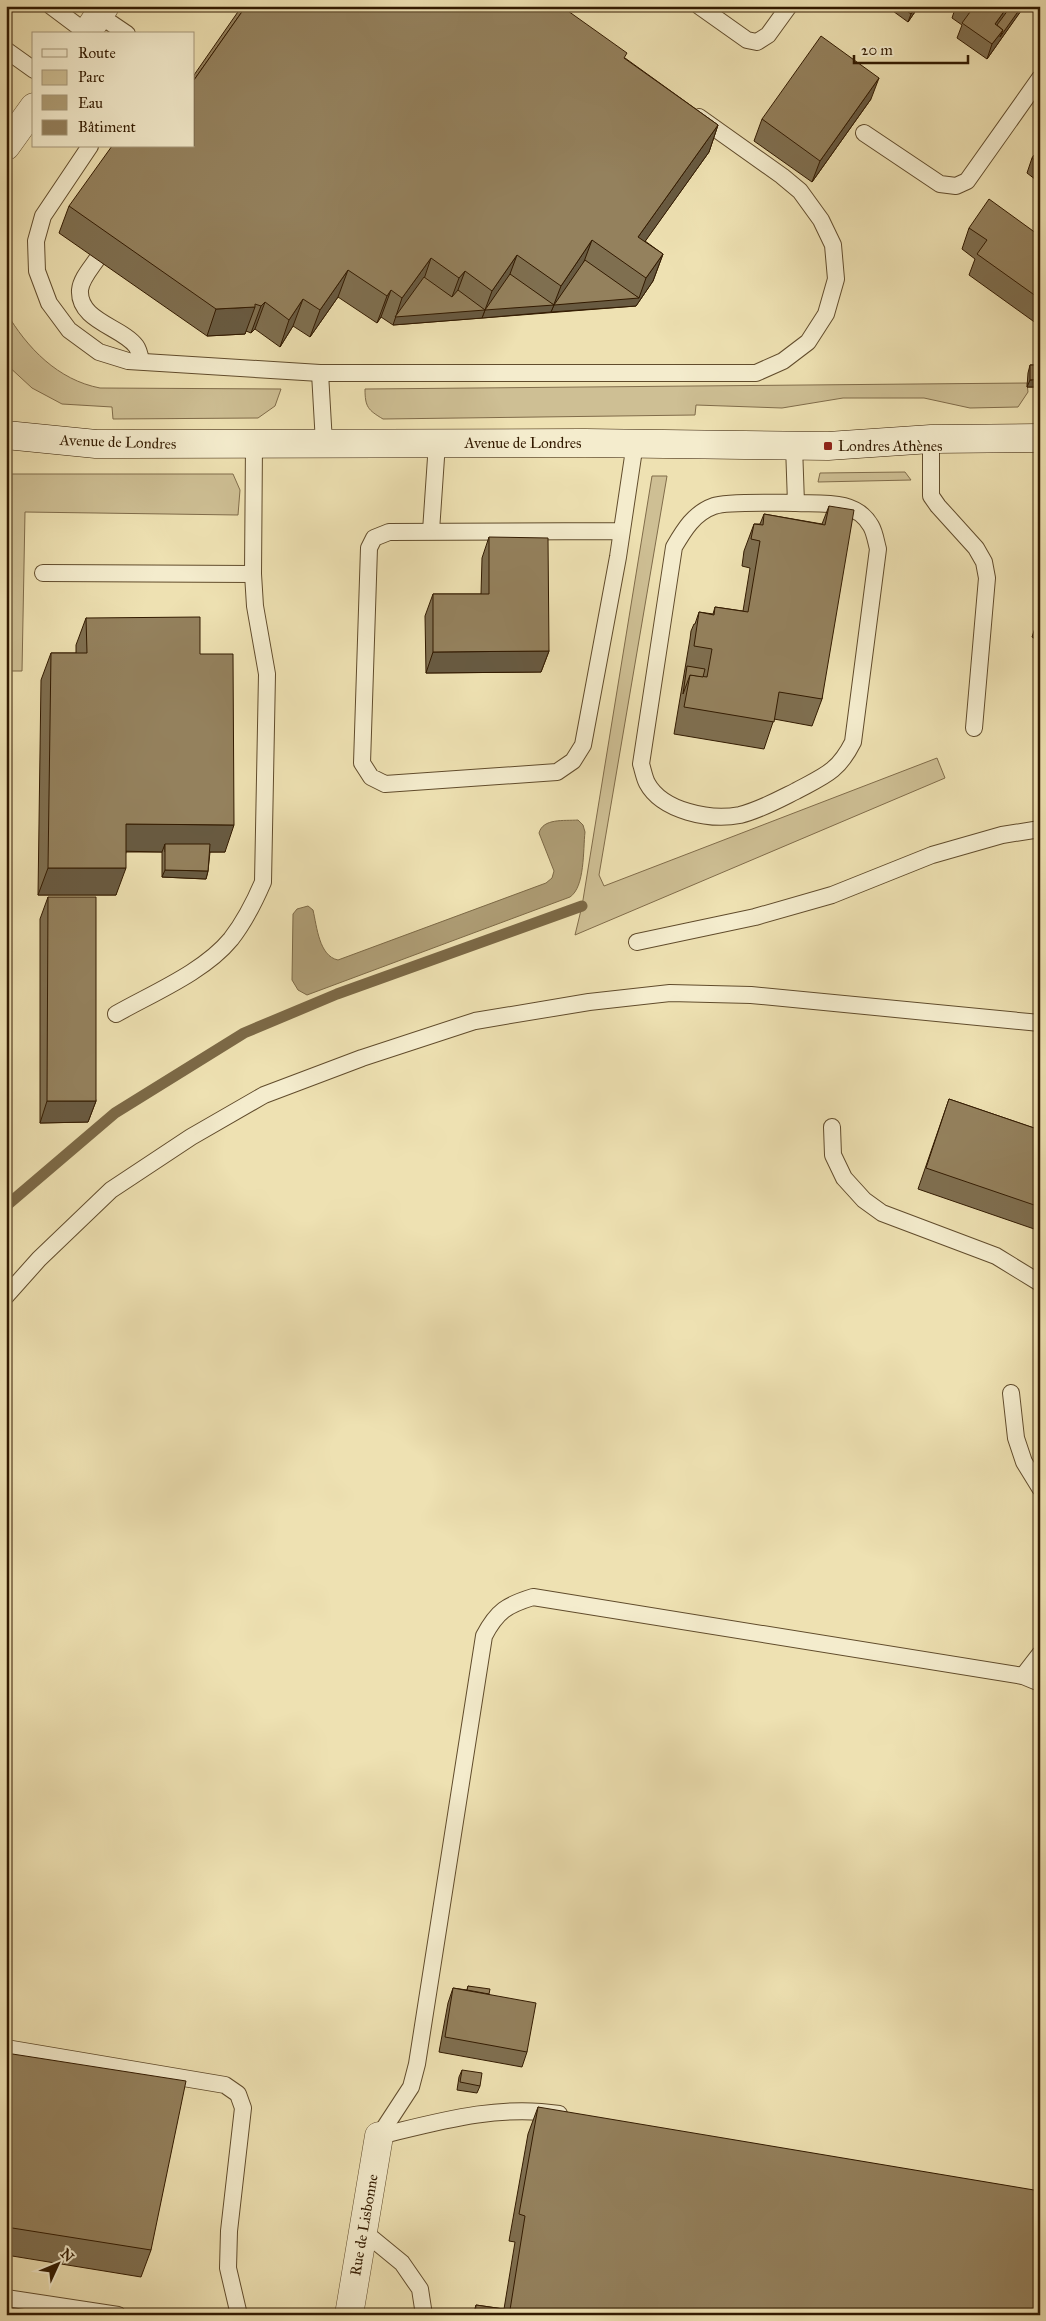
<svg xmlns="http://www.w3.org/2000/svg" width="1046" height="2321" font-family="'IM FELL Great Primer',serif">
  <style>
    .green { fill: #cebf94; stroke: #806c4a }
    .water { fill: #ae9d75; stroke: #7c6946 }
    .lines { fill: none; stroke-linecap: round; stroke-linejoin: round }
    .stream { stroke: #7c6946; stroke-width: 11 }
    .lane-casing { stroke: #614c2c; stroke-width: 18 }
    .street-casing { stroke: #614c2c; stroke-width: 29 }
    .secondary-casing { stroke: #321a00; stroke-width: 29 }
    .lane { stroke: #f4eccd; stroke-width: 16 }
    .street { stroke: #f4eccd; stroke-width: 28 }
    .secondary { stroke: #f4eccd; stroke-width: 28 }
    .wall { fill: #7f6f50; stroke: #321a00 }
    .shaded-wall { fill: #685a41; stroke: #321a00 }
    .building { fill: #94815d; stroke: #321a00 }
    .poi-dot { fill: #8f2418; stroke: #f4eccd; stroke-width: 2 }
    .labels { text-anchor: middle; stroke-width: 4; stroke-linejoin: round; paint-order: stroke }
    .street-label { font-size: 15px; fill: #321a00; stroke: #f4eccd }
    .poi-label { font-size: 15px; fill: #321a00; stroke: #f4eccd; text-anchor: start }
  </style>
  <rect width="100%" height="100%" fill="#eee1b2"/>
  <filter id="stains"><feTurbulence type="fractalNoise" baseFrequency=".004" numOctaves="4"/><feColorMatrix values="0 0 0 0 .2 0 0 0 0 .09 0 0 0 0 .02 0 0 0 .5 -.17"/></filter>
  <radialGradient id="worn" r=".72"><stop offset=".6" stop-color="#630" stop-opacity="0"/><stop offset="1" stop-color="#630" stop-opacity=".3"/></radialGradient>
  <g class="green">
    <path d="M6 312C27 348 58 380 100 388L281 389 275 406 258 418 113 419 112 407 62 404 32 388 6 364Z"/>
    <path d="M1027 383 1028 392 1018 407 970 408 924 398H843L782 408 696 405 695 415 383 419C368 410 365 407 365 389Z"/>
    <path d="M905 472 911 480 818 482 820 473Z"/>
    <path d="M7 474H233L240 490 238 515 25 512 22 671H8Z"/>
    <path d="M652 476H667L599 875 604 886 937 758 945 778 575 935 582 906Z"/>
  </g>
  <path class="water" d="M578 820 583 825 585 832C583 850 585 887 570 897L307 995 298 990 292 980 293 914 297 909 308 906 313 910C317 927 319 956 338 960L546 883 552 878 554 871 539 833C543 818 564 821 578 820Z"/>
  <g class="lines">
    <path class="stream" d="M6 1206 115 1113 244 1033 337 994 582 906"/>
    <defs>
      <g id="lane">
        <path d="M51 6 87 33"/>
        <path d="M699 6 747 40 757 42 768 35 789 6"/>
        <path d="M99 15 127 34"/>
        <path d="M6 50 34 70"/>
        <path d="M864 133 940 184 956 186 967 181 1040 78"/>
        <path d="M90 146 43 216 36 241 37 271 49 303 69 330 99 352 128 361 320 373"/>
        <path d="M97 259C91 268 81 279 80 290 78 321 122 327 136 346 139 350 140 356 141 361"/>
        <path d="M931 439V496L938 506 976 548 984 562 987 578 974 728"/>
        <path d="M324 443 320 373H756L783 361 808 342 826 314 836 279 833 245 821 220 800 191 782 176 699 117"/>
        <path d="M794 446 796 503C779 503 727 501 714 506 694 513 684 530 674 547L641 764C643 770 644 777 647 783 662 811 710 821 740 815 760 810 778 800 796 791 824 776 838 772 853 742L878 549C876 542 875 533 871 526 856 499 822 504 796 503"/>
        <path d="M431 531 437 443"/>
        <path d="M622 531 389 532 374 538 369 548 362 763 371 777 385 784 557 772 573 761 583 745 618 557 635 443"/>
        <path d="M43 573 253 574"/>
        <path d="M637 942 755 917 832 895 932 855 1002 835 1040 829"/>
        <path d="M116 1014C153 993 204 972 231 939 245 921 254 903 263 882L267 674 255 606 253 574 254 444"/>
        <path d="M832 1127 833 1155 844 1178 864 1200 882 1213 996 1256 1040 1283"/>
        <path d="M6 1296 39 1259 111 1190 191 1137 264 1095 362 1058 475 1021 589 1002 670 993 751 995 1040 1023"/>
        <path d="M1011 1393 1016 1438 1024 1462 1040 1488"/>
        <path d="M1023 1676 1040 1654"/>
        <path d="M6 2048 225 2085 238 2094 243 2108 229 2231 228 2268 239 2315"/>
        <path d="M379 2136 411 2087 417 2064 484 1636C497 1611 507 1605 533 1597L1023 1676 1040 1683"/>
        <path d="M379 2136C437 2122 498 2104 559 2114"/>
        <path d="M363 2231 402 2263 420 2289 424 2315"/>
        <path d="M6 2298 118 2315"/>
      </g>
      <g id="street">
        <path d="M86 34 105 6"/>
        <path d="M6 146 34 107"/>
        <path d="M349 2315 379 2136"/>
      </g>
      <path id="secondary" d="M6 435 96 444H121L585 443 828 446 931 439 1040 438"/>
    </defs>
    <use href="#lane" class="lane-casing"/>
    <use href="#street" class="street-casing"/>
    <use href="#secondary" class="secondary-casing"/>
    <use href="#lane" class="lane"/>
    <use href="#street" class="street"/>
    <use href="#secondary" class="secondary"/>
  </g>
  <g class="wall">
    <path d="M886 6H919L908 22Z"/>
    <path d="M956 6H1024L987 59 957 38 962 25 952 18Z"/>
    <path d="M625 58 718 125 709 152 645 241 663 254 653 281 636 306 393 325 381 317 377 323 338 297 310 337 293 326 280 347 255 329 251 333 246 331 245 334 207 336 59 233 69 206Z"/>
    <path d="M871 99 812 182 754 141 762 119Z"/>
    <path d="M1040 147V183L1027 173 1032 158Z"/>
    <path d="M969 228 1040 236V326L969 275 975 259 962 249Z"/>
    <path d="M1030 365H1040V387H1027L1028 373Z"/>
    <path d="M829 506 822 699 812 726 774 719 764 749 674 734 690 639 691 631 694 624H695L699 612 713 614 715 607 743 611 750 568 742 566 744 551 754 524H760L764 514 822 524Z"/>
    <path d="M489 537 549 651 541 672 426 673 425 616 433 594H481L482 558Z"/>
    <path d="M86 618 200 654 225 852H210L208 871 206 879 162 877V852H126L116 895H38L41 680 51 653H76V645Z"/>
    <path d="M1040 618V642L1032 637 1037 622Z"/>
    <path d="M48 897 96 1101 88 1122 40 1123V919Z"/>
    <path d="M949 1099 1040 1130V1231L918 1189Z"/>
    <path d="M468 1986 489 1994 527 2052 522 2067 439 2052 448 2003 453 1988 467 1990Z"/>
    <path d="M6 2053 151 2250 141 2277 6 2255Z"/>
    <path d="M462 2070 480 2086 477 2093 457 2090 459 2077Z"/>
    <path d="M538 2107 1040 2315H473L476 2305 504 2309 515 2242 509 2241 528 2134Z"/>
  </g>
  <g class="shaded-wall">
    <path d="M916 6H919L908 22 911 14Z"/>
    <path d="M1008 6H1014L995 33V24Z"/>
    <path d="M1022 6H1023L1021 11 987 59 992 44 1003 30Z"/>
    <path d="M879 78 871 99 812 182 820 161Z"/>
    <path d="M718 125 709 152 629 264 638 237Z"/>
    <path d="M592 240 582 267 639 298 646 278 663 254 653 281 636 306 551 312 561 286Z"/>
    <path d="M517 255 507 282 554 305 551 312 482 318 492 291Z"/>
    <path d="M431 258 422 285 485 310 482 318 393 325 402 298Z"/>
    <path d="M348 270 338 297 310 337 320 310Z"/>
    <path d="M465 271 455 298 449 305 459 278Z"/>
    <path d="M391 290 381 317 377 323 387 296Z"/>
    <path d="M303 299 293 326 280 347 289 320Z"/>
    <path d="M265 302 255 329 251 333 261 306Z"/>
    <path d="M255 307 245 334 207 336 216 309Z"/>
    <path d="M1040 379V387H1027L1030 380Z"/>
    <path d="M549 651 541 672 426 673 433 652Z"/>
    <path d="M126 824 234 825 225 852H165V844L162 852 116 851Z"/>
    <path d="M48 868H126L116 895H38Z"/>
    <path d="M165 870 208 871 206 879 162 877Z"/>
    <path d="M47 1101H96L88 1122 40 1123Z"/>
  </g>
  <g class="building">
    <path d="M242 6H246L194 80V75Z"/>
    <path d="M246 6H561L627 53 624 58 718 125 638 237 663 254 646 278 592 240 561 286 517 255 492 291 465 271 459 278 431 258 402 298 391 290 387 296 348 270 320 310 303 299 289 320 265 302 261 306 255 304V307L216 309 69 206 112 146H194V80Z"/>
    <path d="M900 6H916L911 14Z"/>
    <path d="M962 6H1008L995 24 1003 30 992 44 962 23 970 12Z"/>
    <path d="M1011 6H1022L1000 37 1003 30 997 25Z"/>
    <path d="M821 36 879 78 820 161 762 119Z"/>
    <path d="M1040 147V164L1032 158Z"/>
    <path d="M989 199 1040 236V299L977 254 987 240 969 228Z"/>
    <path d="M585 260 639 298 554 305Z"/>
    <path d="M510 274 554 305 485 310Z"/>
    <path d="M424 277 452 297 458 290 485 310 395 317Z"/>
    <path d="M1030 365H1040V379L1030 380Z"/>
    <path d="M829 506 854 510 822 699 779 692 774 722 684 707 690 675 707 677 712 649 694 646 699 612 714 615 715 607 748 612 760 541 751 539 754 524 763 525 764 514 825 525Z"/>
    <path d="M489 537 548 538 549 651 433 652V594H489Z"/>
    <path d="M200 617V654H233L234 825 126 824V868H48L51 653H87L86 618Z"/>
    <path d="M1040 618V624L1037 622Z"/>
    <path d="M687 666 705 669 703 677 690 675 683 694Z"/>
    <path d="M165 844H210L208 871 165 870Z"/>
    <path d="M48 897H96V1101H47Z"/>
    <path d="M949 1099 1040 1130V1207L926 1168Z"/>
    <path d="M468 1986 490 1989 489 1994 467 1990Z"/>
    <path d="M453 1988 536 2003 527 2052 445 2037Z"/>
    <path d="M6 2053 186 2081 151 2250 6 2227Z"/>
    <path d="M462 2070 482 2073 480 2086 460 2082Z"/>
    <path d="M538 2107 1040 2191V2315H475L476 2305 510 2310 525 2216 519 2214Z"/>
    <path d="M6 2308 48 2315H6Z"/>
  </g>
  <rect class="poi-dot" x="823" y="441" width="10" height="10" rx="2.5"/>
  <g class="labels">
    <g class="street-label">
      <text transform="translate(118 442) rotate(2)" y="5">Avenue de Londres</text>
      <text x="523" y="448">Avenue de Londres</text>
      <text transform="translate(364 2225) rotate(-80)" y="5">Rue de Lisbonne</text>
    </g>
    <g class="poi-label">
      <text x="838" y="451">Londres Athènes</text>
    </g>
  </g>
  <rect width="1046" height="2321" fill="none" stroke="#eee1b2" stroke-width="25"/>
  <rect x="8" y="8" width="1031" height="2306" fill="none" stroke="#321a00" stroke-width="2.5"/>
  <rect x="12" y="12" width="1021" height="2296" fill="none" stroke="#321a00"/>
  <rect x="32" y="32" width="162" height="115" fill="#f4eccd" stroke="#a6987b"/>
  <rect x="42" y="49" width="25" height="8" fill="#f4eccd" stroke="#a6987b"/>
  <text x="78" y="58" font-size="15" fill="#321a00">Route</text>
  <rect x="42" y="70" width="25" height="15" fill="#cebf94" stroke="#a6987b"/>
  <text x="78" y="82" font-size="15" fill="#321a00">Parc</text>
  <rect x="42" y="95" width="25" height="15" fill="#ae9d75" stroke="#a6987b"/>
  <text x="78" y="108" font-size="15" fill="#321a00">Eau</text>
  <rect x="42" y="120" width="25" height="15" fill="#94815d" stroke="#a6987b"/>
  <text x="78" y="132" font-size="15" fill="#321a00">Bâtiment</text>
  <g transform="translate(58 2264) rotate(46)" stroke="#f4eccd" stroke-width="4" paint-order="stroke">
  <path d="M0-4L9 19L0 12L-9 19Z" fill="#321a00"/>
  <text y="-8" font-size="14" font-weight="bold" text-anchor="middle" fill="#321a00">N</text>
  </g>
  <path d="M854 55v8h114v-8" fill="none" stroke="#321a00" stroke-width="2.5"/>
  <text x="861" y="55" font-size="15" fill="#321a00" stroke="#f4eccd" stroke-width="4" paint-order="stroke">20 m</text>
  <rect width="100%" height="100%" filter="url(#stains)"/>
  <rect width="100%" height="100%" fill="url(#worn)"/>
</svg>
